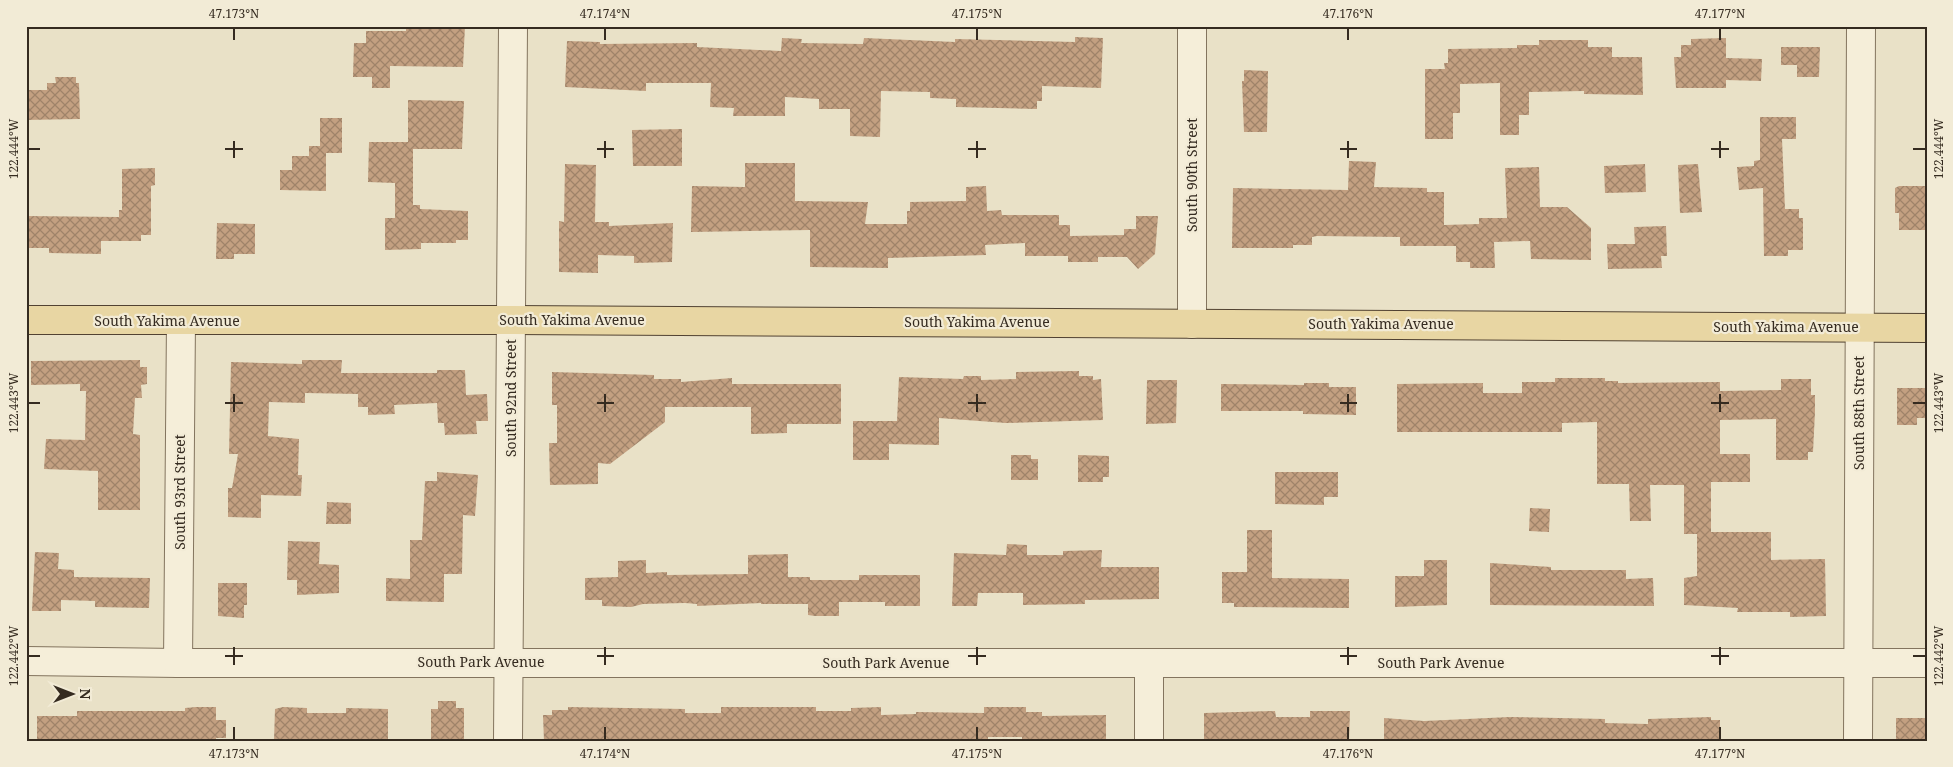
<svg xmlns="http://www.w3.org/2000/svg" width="1953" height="767" font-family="'Noto Serif',serif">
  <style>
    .building { fill: url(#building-cross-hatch) }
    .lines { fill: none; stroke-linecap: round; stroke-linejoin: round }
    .minor-casing { stroke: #83745e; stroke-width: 30 }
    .major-casing { stroke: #514232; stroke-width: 30 }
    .minor { stroke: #f5eed9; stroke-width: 28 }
    .major { stroke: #e8d6a3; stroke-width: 28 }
    .ticks { fill: none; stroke: #352b20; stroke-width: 2 }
    .labels { text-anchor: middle; stroke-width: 4.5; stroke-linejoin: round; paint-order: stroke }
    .street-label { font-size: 14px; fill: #352b20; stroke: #f2ebd6 }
    .neatline { fill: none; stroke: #352b20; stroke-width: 2 }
    .ticks-label { font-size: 12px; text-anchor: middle; fill: #352b20 }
  </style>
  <defs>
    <pattern id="building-cross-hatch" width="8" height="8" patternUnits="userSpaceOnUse" patternTransform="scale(1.25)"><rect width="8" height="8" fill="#c3a081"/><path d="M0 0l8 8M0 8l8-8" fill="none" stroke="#9f8369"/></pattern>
  </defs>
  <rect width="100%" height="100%" fill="#e9e1c7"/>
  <g class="building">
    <path d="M465 26 463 67 390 66V88H372V77H353L354 43H366V31H406V27Z"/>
    <path d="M1075 37 1103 38 1101 88 1042 86V101H1037V109L956 107V99L930 98V92L881 91 880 137 850 136V109H819V99L785 97V116H733L734 108 710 107 711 83H646V91L565 87 567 41 600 42V44L697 43V47L781 51 782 38 802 39 801 43 863 44 864 38 955 42V39L1075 42Z"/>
    <path d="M1726 38V58L1762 59 1761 81 1726 80V88H1676L1674 57H1681V45H1691V39Z"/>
    <path d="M1539 40H1588V47H1612V57H1642L1643 95 1584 94V91L1529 92V115H1519V135H1500V83L1460 84V113H1453V139H1425V69H1445L1444 63H1448V49L1517 48V45H1539Z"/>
    <path d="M1781 47H1820L1819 77H1797V65H1781Z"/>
    <path d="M1244 70 1268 71 1267 132H1244L1242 81H1244Z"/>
    <path d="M55 77H76V83H79L80 119 26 120V90H47V83H56Z"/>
    <path d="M408 100 464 101 462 149H413V205H420V209L468 211V240H456V243H421V249L385 250V218H395V183L368 182 369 142H408Z"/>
    <path d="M1760 117H1796V139H1782L1785 209H1799V218H1803V250H1788V256H1764L1763 188 1739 190 1737 167 1754 166V161L1760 160Z"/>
    <path d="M320 118H342V153H326V191L280 190V170H292V156H309V146H320Z"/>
    <path d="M682 129V166H633L632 130Z"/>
    <path d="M1349 161 1376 162 1374 187 1427 188V192H1444V225L1479 224V218H1507L1505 168 1539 167 1540 207H1567L1591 228V260L1531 259 1530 241 1494 242 1495 268H1470V262H1456V246H1400V237L1317 236 1312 237V245H1293V248H1232L1233 188 1348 190Z"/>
    <path d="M745 163H795V201L868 202 865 224H907V211H910V202L966 201V187L986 186 987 211 1001 210 1002 215H1059V225H1070V236L1124 235V229H1136V216H1158L1155 254 1138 269 1127 257H1098V262H1068V256H1025V243L985 245 986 255 888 258V268L810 267V230L691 232 692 186 745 187Z"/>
    <path d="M565 164 596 165 595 222H609V226L673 223 672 262 634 263V256L598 255V273L559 272V221L564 222Z"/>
    <path d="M1645 164 1646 192 1605 193 1604 166Z"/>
    <path d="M1698 164 1702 212 1680 213 1678 165Z"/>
    <path d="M155 168V185L151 186V235H141V241H101V254L49 253V248H26V216L119 217V210H122V169Z"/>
    <path d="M1899 186H1927V230H1899V213H1895V188Z"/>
    <path d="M217 223 255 224V254H234V259H216Z"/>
    <path d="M1666 226 1667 256H1661L1662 268 1608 269 1607 244H1635L1634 227Z"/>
    <path d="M140 360V367H147V384L141 385 142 398H135L133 434 140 435V510H98V471L44 469 46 439 85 440 86 391H80V384L31 385V361Z"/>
    <path d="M302 360H342L341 373H437V370H465L466 395 487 394 488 421H476L477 434 445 435 444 423H438L437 403 394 405 395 414 368 415V407H358V394L305 393V403L269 402 268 436 299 439 298 475H302L301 496 261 495V518L228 517V488H232L238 454H229L231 362 302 364Z"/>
    <path d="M1079 371V376H1093V380L1101 379 1103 420 1006 423 939 418V445L889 444V460H853V421H897L899 377 963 379 964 376H981V380L1016 379V372Z"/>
    <path d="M552 372 654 375V379H681V382L732 378V384H841V424H787V433L751 434V407H665V422L610 464 598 463V484L550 485 549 443H557V405H552Z"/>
    <path d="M1555 378H1605V381H1618V383L1720 382V391L1781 390V379H1811V395H1815V412L1813 452H1808V460H1776V419L1720 420V454H1750V482H1711V532H1771V560L1825 559 1826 616 1790 617V612H1737L1738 608 1684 605V578L1697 576V534H1684V485H1650L1651 521H1630L1629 484H1597V422L1562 423V432H1397V384L1483 383V393H1522V382H1555Z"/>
    <path d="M1147 380H1177L1176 423 1146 424Z"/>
    <path d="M1304 383H1329V387H1356V415L1303 414V411H1221V384L1304 385Z"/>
    <path d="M1897 388H1927V418H1917V425H1897Z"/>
    <path d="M1011 455H1031V459H1038V480H1011Z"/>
    <path d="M1078 455 1109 456V477H1103V482H1078Z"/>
    <path d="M437 472 478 475 475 516 463 515 462 574H444V602L386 601V578L410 579V540H422L425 481H437Z"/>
    <path d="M1275 472H1338V497H1324V505L1275 504Z"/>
    <path d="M327 502 351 503V524H326Z"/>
    <path d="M1530 508 1550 509 1549 532 1529 531Z"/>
    <path d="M1247 530H1272V578L1349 579V608L1234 607V603H1222V572H1247Z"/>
    <path d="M288 541 320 542 319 564 339 565V593L297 595V580H287Z"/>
    <path d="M1007 544 1027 545V555H1063V551L1102 550 1101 567H1159V599L1085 600V604L1023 605V593H978L977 606H952L954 553 1006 555Z"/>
    <path d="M35 552 59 553 58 569 74 570V577L150 578 149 608 95 607V601L61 600V611H32Z"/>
    <path d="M788 554V577H810V580H859V575H920V606H885V602H839V616H815L808 615V604H761V603L697 606V604L685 603 643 604 631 607 602 606V600H585V578L618 577V561L646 560V573L667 572V575L748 574V555Z"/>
    <path d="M1424 560H1447V605L1395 607V576H1424Z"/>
    <path d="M1490 563 1551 567V570H1626V579L1653 578 1654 606 1490 605Z"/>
    <path d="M218 583H247V605H244V618L218 616Z"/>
    <path d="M438 701H456V708H464V741H431V709H438Z"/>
    <path d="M196 707H216V720H226V738H216V741H37V716H77V711H185V708Z"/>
    <path d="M283 707 307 708V713H346V708L388 709V741H274L275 709Z"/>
    <path d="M568 707 685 709V713H721V707H816V711H851V708L881 707V715L916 714V712L984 713V707H1026V712H1042V716L1106 715V741H1022V737H988V741H544L543 715H552V710H568Z"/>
    <path d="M1275 711 1276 717H1310V711H1350L1349 741H1204V713Z"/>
    <path d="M1510 717 1605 719V723L1648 724V719L1711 717V720H1720V741H1384V718L1424 721Z"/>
    <rect x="1896" y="718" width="31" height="23"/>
  </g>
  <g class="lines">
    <defs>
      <g id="minor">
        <path d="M1192 324V26"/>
        <path d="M26 661 178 663H1927"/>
        <path d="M178 663 181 321"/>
        <path d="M508 741 513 26"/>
        <path d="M1149 741V664"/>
        <path d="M1858 741 1861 26"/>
      </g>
      <path id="major" d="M26 320H511L1927 328"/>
    </defs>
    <use href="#minor" class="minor-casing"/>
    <use href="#major" class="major-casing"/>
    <use href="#minor" class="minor"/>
    <use href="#major" class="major"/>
  </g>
  <path class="ticks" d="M234 28V40M605 28V40M977 28V40M1348 28V40M1720 28V40M234 141V158M605 141V158M977 141V158M1348 141V158M1720 141V158M28 149H40M225 149H243M597 149H614M968 149H986M1340 149H1357M1711 149H1729M1913 149H1926M234 394V412M605 394V412M977 394V412M1348 394V412M1720 394V412M28 403H40M225 403H243M597 403H614M968 403H986M1340 403H1357M1711 403H1729M1913 403H1926M234 647V665M605 647V665M977 647V665M1348 647V665M1720 647V665M28 656H40M225 656H243M597 656H614M968 656H986M1340 656H1357M1711 656H1729M1913 656H1926M234 727V740M605 727V740M977 727V740M1348 727V740M1720 727V740"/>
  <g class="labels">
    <g class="street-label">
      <text transform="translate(1192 175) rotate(-90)" y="5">South 90th Street</text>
      <text x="572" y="325">South Yakima Avenue</text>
      <text x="167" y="326">South Yakima Avenue</text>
      <text x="977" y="327">South Yakima Avenue</text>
      <text x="1381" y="329">South Yakima Avenue</text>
      <text x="1786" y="332">South Yakima Avenue</text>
      <text transform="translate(511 398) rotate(-90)" y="5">South 92nd Street</text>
      <text transform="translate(1859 413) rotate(-90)" y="5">South 88th Street</text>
      <text transform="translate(180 492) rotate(-90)" y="5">South 93rd Street</text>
      <text x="481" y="667">South Park Avenue</text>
      <text x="886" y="668">South Park Avenue</text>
      <text x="1441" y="668">South Park Avenue</text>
    </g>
  </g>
  <rect width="1953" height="767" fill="none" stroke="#f2ebd6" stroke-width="55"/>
  <g transform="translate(72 694) rotate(90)" stroke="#f2ebd6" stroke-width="4" paint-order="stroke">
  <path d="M0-4L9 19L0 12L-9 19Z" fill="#352b20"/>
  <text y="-8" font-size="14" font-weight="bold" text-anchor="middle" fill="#352b20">N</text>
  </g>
  <rect x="28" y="28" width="1898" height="712" class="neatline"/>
  <g class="ticks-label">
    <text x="234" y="18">47.173°N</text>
    <text x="605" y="18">47.174°N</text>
    <text x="977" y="18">47.175°N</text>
    <text x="1348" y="18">47.176°N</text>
    <text x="1720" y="18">47.177°N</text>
    <text transform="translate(1939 149) rotate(-90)" y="4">122.444°W</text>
    <text transform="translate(14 149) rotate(-90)" y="4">122.444°W</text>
    <text transform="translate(1939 403) rotate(-90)" y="4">122.443°W</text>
    <text transform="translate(14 403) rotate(-90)" y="4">122.443°W</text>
    <text transform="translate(1939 656) rotate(-90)" y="4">122.442°W</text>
    <text transform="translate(14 656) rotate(-90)" y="4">122.442°W</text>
    <text x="234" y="758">47.173°N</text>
    <text x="605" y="758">47.174°N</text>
    <text x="977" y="758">47.175°N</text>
    <text x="1348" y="758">47.176°N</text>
    <text x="1720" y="758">47.177°N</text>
  </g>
</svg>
